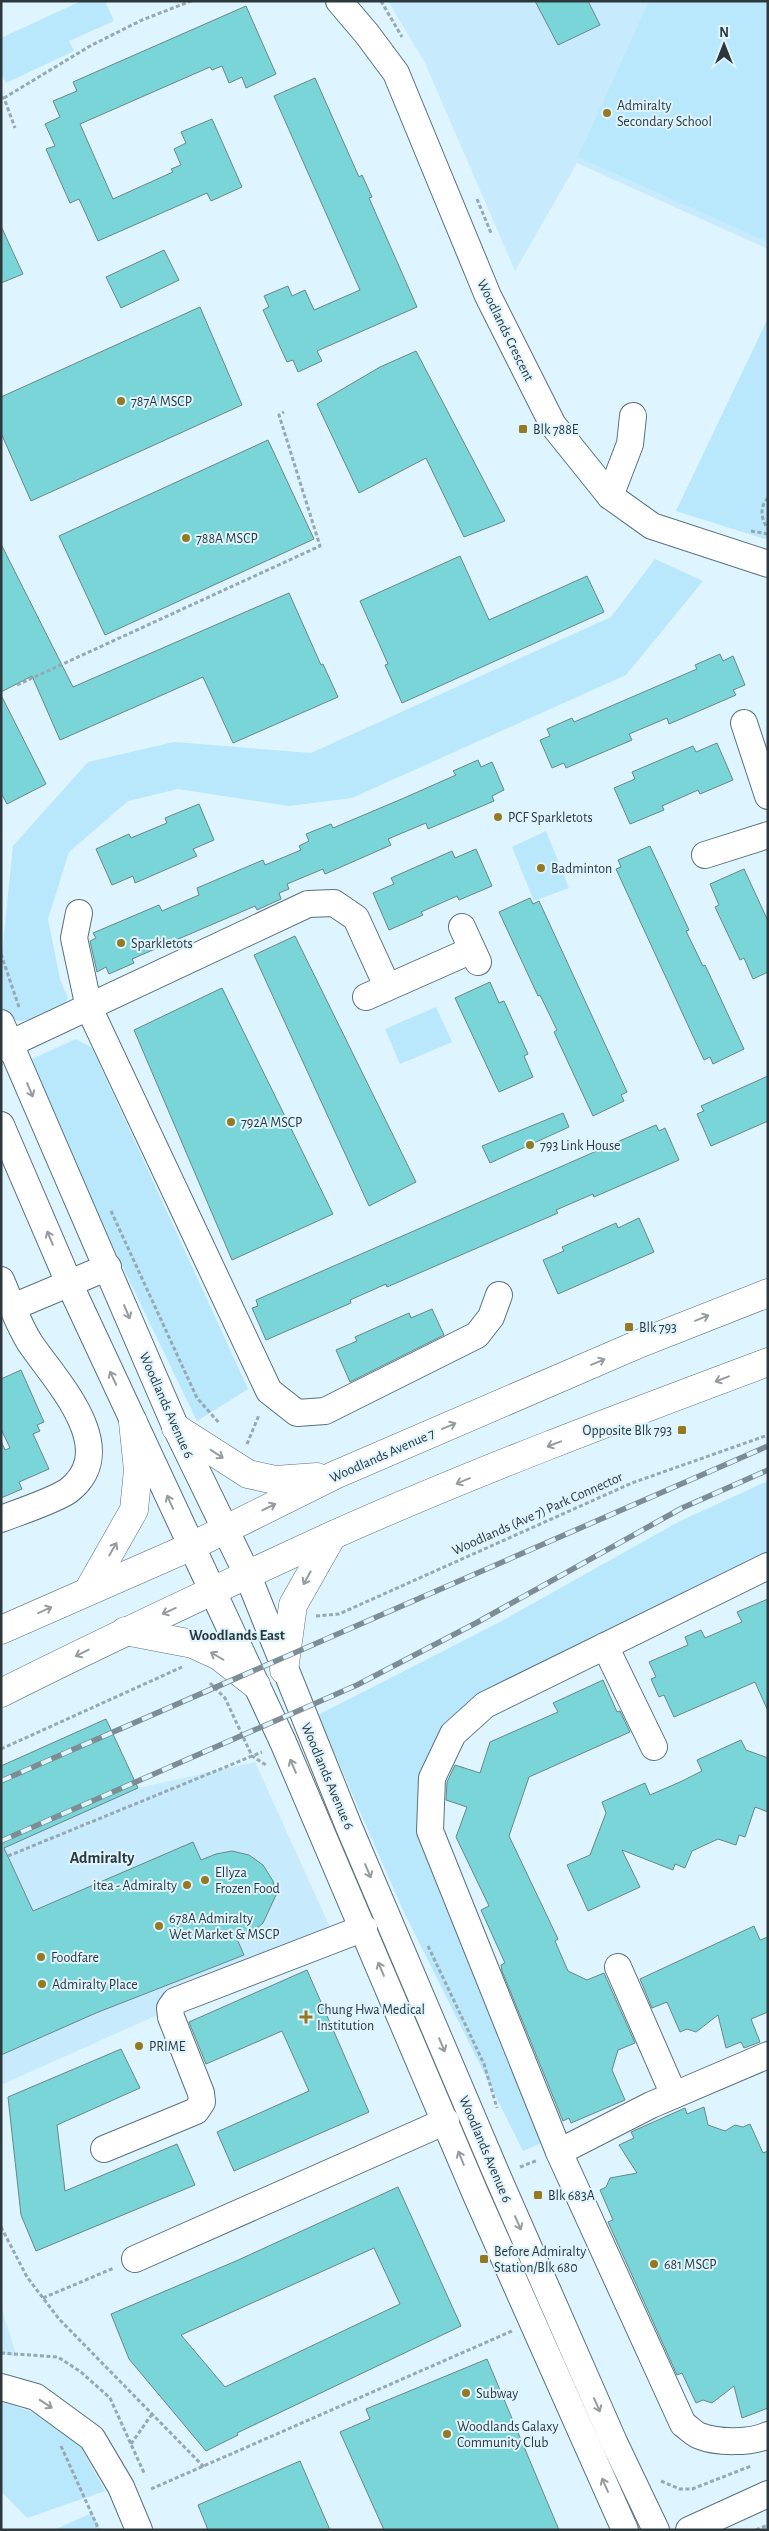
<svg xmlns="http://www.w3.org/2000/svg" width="769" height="2531" font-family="'Alegreya Sans',sans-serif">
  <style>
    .built { fill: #c7ebfc }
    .green { fill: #b9e7fb }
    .building { fill: #7ad5d9; stroke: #698788; fill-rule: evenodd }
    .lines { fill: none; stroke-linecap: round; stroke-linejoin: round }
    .minor-casing { stroke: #59727d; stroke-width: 28 }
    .major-casing { stroke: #59727d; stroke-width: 29 }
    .path { stroke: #96a8b0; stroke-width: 3; stroke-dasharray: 4 2.5; stroke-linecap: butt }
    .minor { stroke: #fff; stroke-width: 26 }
    .major { stroke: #fff; stroke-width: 28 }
    .rail-casing { stroke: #7d8d94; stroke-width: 5.5 }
    .rail { stroke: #def4fe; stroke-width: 4; stroke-dasharray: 11; stroke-linecap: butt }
    .oneway { stroke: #969c9e }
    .poi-dot { fill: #957920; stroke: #def4fe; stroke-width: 2 }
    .labels { text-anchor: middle; stroke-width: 4; stroke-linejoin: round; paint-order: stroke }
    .poi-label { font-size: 14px; fill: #2d383d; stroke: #def4fe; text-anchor: start }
    .street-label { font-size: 14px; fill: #2d383d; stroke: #def4fe }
    .neighbourhood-label { font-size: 15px; font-weight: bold; fill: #2d383d; stroke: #def4fe }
    .quarter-label { font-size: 16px; font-weight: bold; fill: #2d383d; stroke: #def4fe }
  </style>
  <rect width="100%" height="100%" fill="#def4fe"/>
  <g class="built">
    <path d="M388 1H768V249L577 163 515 271 425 63Z"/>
    <path d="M255 1762 334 1936 1 2085V1940L39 1925 4 1847 138 1788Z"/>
    <path d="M1 2306 17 2357 1 2354Z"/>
  </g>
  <g class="green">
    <path d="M81 1H105L114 21 69 41 74 51 6 83 1 73V38Z"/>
    <path d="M649 1H768V242L578 157Z"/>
    <path d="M768 318V540L676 511Z"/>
    <path d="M655 559 703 581 626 675 352 798 289 806 178 789 128 801 69 852 48 919 60 979 68 998 62 1007 29 1020 19 1021 4 1015 1 1010V964L13 846 88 762 174 742 311 753 611 617Z"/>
    <path d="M546 831 569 888 534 901 512 847Z"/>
    <path d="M436 1007 452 1042 400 1064 385 1029Z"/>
    <path d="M76 1039 92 1048 248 1389 197 1421 30 1074 32 1059Z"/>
    <path d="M768 1481V1556L488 1694 424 1788 559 2135 523 2151 402 1908 318 1715 500 1622 680 1521Z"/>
    <path d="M1 2401 45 2417 80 2446 105 2491 27 2518 1 2491Z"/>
    <path d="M92 2513 100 2530H54Z"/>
  </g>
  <g class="building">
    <path d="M535 1H588L600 25 558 45Z"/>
    <path d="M246 6 276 74 246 88 242 77 229 83 222 66 212 70 210 67 80 124 113 199 173 172 171 169 181 165 174 149 186 143 181 132 212 119 242 187 211 201 207 193 98 241 79 199 70 203 46 149 55 146 45 124 60 117 53 101 77 91 73 82Z"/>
    <path d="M315 78 359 177 362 175 372 197 369 198 417 307 317 351 322 361 298 372 293 360 287 362 263 310 269 307 264 296 288 286 292 296 305 290 314 310 360 290 274 96Z"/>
    <path d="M1 226 23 274 1 283Z"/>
    <path d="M164 250 179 280 121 308 106 277Z"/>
    <path d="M200 307 242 405 31 501 1 433V397Z"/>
    <path d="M416 351 505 521 464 537 426 458 359 493 317 404 380 367Z"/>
    <path d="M268 440 314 539 105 635 59 536Z"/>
    <path d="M1 544 73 687 289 593 321 665 323 664 338 697 233 743 203 677 60 740 32 676 1 692Z"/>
    <path d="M460 556 489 620 587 576 604 612 402 703 385 665 388 664 360 601Z"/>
    <path d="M720 654 723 661 733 656 745 685 733 690 736 695 669 724 667 718 629 734 632 740 566 768 564 763 552 768 540 740 550 736 547 729 572 718 574 722 697 669 695 665Z"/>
    <path d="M1 695 46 784 7 804 1 793Z"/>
    <path d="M717 743 733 780 700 794 698 790 662 806 664 810 630 824 614 788 635 779 632 772 693 746 696 752Z"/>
    <path d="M478 760 481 767 492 762 504 790 492 796 494 801 428 829 426 823 388 839 391 845 325 874 323 869 287 884 289 889 279 893 281 899 257 910 255 906 132 959 134 963 109 974 106 967 97 972 90 941 96 938 93 933 159 905 162 911 199 895 197 888 263 860 265 865 301 850 299 846 309 841 306 834 331 824 333 828 404 798 456 775 453 771Z"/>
    <path d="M199 804 214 840 193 849 197 856 135 883 133 876 112 885 96 849 129 834 131 838 167 823 165 818Z"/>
    <path d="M650 846 689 930 686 931 703 966 705 965 744 1049 713 1064 710 1057 704 1060 616 869 621 867 618 860Z"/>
    <path d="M476 849 492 886 459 900 457 896 421 912 423 915 389 930 373 893 394 884 391 878 452 851 455 858Z"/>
    <path d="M744 869 768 921V972L753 979 744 958 740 960 715 907 719 905 710 884Z"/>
    <path d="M530 898 533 904 539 901 627 1092 621 1095 624 1101 593 1116 554 1032 557 1030 540 995 538 996 499 912Z"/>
    <path d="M295 936 416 1182 369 1206 254 955Z"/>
    <path d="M490 982 499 1003 504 1001 528 1054 524 1056 533 1077 499 1092 455 998Z"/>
    <path d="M222 988 333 1214 232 1260 134 1030Z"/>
    <path d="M768 1076V1121L711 1146 697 1114 704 1111 701 1106Z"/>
    <path d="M563 1113 569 1127 490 1163 482 1146Z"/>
    <path d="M656 1125 659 1131 665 1128 679 1160 594 1197 593 1194 556 1210 558 1213 387 1287 386 1284 350 1300 351 1303 266 1340 252 1308 258 1306 256 1300Z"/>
    <path d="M639 1218 654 1252 558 1294 543 1260 564 1251 562 1247 616 1223 618 1228Z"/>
    <path d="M432 1309 444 1335 350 1382 336 1350 357 1341 355 1337 409 1313 411 1318Z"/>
    <path d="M21 1370 44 1422 37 1425 40 1431 33 1434 49 1469 19 1482 22 1489 1 1498V1441L5 1450 10 1448 1 1429V1379Z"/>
    <path d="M768 1599V1711L755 1682 674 1717 664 1695 659 1697 651 1679 656 1677 649 1662 688 1645 685 1637 701 1630 705 1638 742 1622 737 1612Z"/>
    <path d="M603 1680 617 1712 620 1711 630 1732 529 1777 509 1836 558 1939 555 1941 568 1971 587 1980 604 1973 635 2043 618 2050 612 2070 625 2100 571 2123 569 2118 563 2121 502 1971 501 1965 505 1963 481 1910 489 1906 456 1837 467 1807 446 1800 447 1782 455 1765 480 1773 490 1742 558 1712 553 1703Z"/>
    <path d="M106 1719 138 1788 4 1848 33 1911 193 1842 201 1860 216 1854 232 1851 249 1855 263 1865 273 1881 276 1895 263 1923 255 1930 237 1939 244 1955 96 2013 1 2055V1766Z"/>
    <path d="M741 1740 746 1750 768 1758V1812L755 1807 745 1837 739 1835 736 1845 718 1839 692 1851 685 1868 675 1864 673 1870 622 1850 640 1887 588 1911 567 1865 590 1855 606 1813 602 1802 645 1783 650 1795 680 1782 702 1771 697 1760Z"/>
    <path d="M754 1926 760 1940 768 1937V2012L751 2019 760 2042 744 2048 741 2042 726 2048 718 2015 696 2032 687 2029 680 2032 667 2002 652 2008 640 1979Z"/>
    <path d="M307 1970 369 2112 234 2171 217 2132 309 2091 282 2031 206 2064 189 2022Z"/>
    <path d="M121 2049 140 2088 57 2125 65 2191 177 2144 195 2185 36 2251 21 2215 8 2097Z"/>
    <path d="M704 2107 708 2125 725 2131 735 2125 743 2127 750 2124 763 2153 768 2151V2408L742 2418 734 2386 712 2403 703 2400 696 2403 682 2373 677 2375 608 2222 613 2220 600 2190 606 2187 610 2178 637 2173 619 2145 634 2138 631 2132 685 2108 687 2114Z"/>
    <path d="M398 2187 461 2326 237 2433 238 2435 206 2451 129 2359 111 2314 236 2261ZM374 2248 400 2304 225 2387 181 2335Z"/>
    <path d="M487 2359 559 2530H384L340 2432 370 2419 366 2409Z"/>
    <path d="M300 2461 330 2530H208L198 2505Z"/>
  </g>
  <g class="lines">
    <defs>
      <g id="minor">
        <path d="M339 1 367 34 396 73 488 296 553 425 610 496 652 526 768 564"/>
        <path d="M610 496 630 444 633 416"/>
        <path d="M744 723 768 796"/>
        <path d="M705 855 768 835"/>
        <path d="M79 913 74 938 89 1008 269 1391 297 1413 325 1411 477 1335 491 1317 499 1295"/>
        <path d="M462 927 478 962"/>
        <path d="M366 997 472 950"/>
        <path d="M1 1023 176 1428 248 1576 349 1827 497 2175 614 2442 656 2530"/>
        <path d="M1 1048 308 904 334 903 356 918 387 986"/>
        <path d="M1 1125 69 1283 283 1742 476 2195 625 2530"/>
        <path d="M1 1280C10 1301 18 1324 30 1343 55 1380 123 1449 68 1491 53 1501 19 1512 1 1519"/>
        <path d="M13 1307 108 1267"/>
        <path d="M768 1566 485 1705 453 1734 432 1778 430 1831 559 2152 683 2424C689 2428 694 2434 700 2436 717 2443 752 2443 768 2435"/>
        <path d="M605 1646 654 1747"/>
        <path d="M618 1967 674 2095"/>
        <path d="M104 2149 196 2111 202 2102 201 2093 171 2017 170 2008 175 2001 364 1928"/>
        <path d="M559 2152 651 2105 768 2055"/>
        <path d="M135 2259 446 2121"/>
        <path d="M1 2387 36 2397 92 2438 121 2487 139 2530"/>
        <path d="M689 2530 768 2494"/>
      </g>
      <g id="major">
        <path d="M176 1428 248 1474 275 1480 317 1477"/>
        <path d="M88 1591 134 1510 138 1470 133 1422"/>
        <path d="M1 1630 190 1547 335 1475 641 1343 768 1293"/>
        <path d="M125 1631 193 1644 219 1656 256 1685"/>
        <path d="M284 1670 293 1605 332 1536"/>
        <path d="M1 1693C110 1638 220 1587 331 1536 474 1472 621 1417 768 1362"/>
      </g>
    </defs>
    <use href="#minor" class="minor-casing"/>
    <use href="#major" class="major-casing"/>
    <g class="path">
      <path d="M381 1 402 37"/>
      <path d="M1 98H4L15 128"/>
      <path d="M4 98 90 46 142 20 191 1"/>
      <path d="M477 199 491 233"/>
      <path d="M768 498C759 507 761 519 768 529"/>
      <path d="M751 531 768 534"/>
      <path d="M17 685 320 546 279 415 284 412"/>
      <path d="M1 954 19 1007"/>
      <path d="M111 1211 197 1398 220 1424"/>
      <path d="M247 1444 259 1415"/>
      <path d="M316 1616 339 1614 632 1483 768 1435"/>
      <path d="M210 1683 225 1698 252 1756 266 1765"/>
      <path d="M1 1749 182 1667"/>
      <path d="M8 1856 262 1752"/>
      <path d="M428 1946 484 2064 497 2108"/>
      <path d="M520 2167 538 2160"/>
      <path d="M1 2227 27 2277 59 2319 204 2467"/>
      <path d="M43 2298 114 2268"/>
      <path d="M1 2353 58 2357 81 2372 110 2398 145 2475"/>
      <path d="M131 2444 152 2414"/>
      <path d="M61 2446 99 2530"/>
      <path d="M661 2481 680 2489H692L751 2466"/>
      <path d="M151 2489 512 2331"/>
      <path d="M756 2530 768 2525"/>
    </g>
    <use href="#minor" class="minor"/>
    <use href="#major" class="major"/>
    <defs>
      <g id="rail">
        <path d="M1 1781 768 1446"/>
        <path d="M1 1841 357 1685 476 1623 682 1508 768 1470"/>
      </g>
    </defs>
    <use href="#rail" class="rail-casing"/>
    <use href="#rail" class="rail"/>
  </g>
  <defs><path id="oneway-shaft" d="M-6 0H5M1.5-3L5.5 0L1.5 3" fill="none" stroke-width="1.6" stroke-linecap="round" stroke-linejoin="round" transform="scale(1.25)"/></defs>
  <g class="oneway">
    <use href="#oneway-shaft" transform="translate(30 1090) rotate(67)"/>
    <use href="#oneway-shaft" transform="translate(50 1238) rotate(-113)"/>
    <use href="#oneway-shaft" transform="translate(127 1312) rotate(67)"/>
    <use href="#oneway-shaft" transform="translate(702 1318) rotate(-22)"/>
    <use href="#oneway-shaft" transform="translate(598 1362) rotate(-23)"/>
    <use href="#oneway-shaft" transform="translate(113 1378) rotate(-115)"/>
    <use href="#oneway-shaft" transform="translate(722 1379) rotate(159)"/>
    <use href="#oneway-shaft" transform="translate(449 1426) rotate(-23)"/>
    <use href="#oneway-shaft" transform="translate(554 1444) rotate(159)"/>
    <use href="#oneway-shaft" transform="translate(217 1454) rotate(33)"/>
    <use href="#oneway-shaft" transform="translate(463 1481) rotate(157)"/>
    <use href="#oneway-shaft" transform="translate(170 1502) rotate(-114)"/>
    <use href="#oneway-shaft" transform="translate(269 1507) rotate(-26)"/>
    <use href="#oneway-shaft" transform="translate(113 1549) rotate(-60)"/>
    <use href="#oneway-shaft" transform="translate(307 1578) rotate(119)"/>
    <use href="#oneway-shaft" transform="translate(45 1610) rotate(-24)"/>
    <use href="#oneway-shaft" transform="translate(169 1611) rotate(156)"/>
    <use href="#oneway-shaft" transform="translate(82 1653) rotate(153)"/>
    <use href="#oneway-shaft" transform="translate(217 1656) rotate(-150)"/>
    <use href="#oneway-shaft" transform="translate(293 1766) rotate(-113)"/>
    <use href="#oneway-shaft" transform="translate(368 1871) rotate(67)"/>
    <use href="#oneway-shaft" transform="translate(381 1969) rotate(-113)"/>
    <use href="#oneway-shaft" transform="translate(442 2045) rotate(67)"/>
    <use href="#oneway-shaft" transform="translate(461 2158) rotate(-112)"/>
    <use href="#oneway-shaft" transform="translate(518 2223) rotate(66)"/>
    <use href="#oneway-shaft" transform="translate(46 2404) rotate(33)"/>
    <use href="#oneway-shaft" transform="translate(597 2405) rotate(66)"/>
    <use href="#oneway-shaft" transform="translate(605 2485) rotate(-114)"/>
  </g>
  <g class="poi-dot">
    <circle cx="607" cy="113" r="5"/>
    <circle cx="121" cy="401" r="5"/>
    <rect x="518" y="424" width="10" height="10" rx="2.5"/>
    <circle cx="186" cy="538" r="5"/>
    <circle cx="498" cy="817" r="5"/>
    <circle cx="541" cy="868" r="5"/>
    <circle cx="121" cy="943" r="5"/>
    <circle cx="231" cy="1122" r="5"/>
    <circle cx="530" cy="1145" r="5"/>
    <rect x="624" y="1322" width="10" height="10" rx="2.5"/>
    <rect x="677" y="1425" width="10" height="10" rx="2.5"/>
    <circle cx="205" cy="1880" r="5"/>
    <circle cx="187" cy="1885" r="5"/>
    <circle cx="159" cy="1926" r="5"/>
    <circle cx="41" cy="1957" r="5"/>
    <circle cx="42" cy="1984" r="5"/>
    <path d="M303.5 2009.5h5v5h5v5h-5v5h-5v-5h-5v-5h5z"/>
    <circle cx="139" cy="2046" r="5"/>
    <rect x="533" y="2190" width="10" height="10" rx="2.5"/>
    <rect x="479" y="2254" width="10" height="10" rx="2.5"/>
    <circle cx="654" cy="2264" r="5"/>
    <circle cx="466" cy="2393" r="5"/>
    <circle cx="447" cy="2434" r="5"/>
  </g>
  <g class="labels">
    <g class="poi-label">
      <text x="617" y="110">Admiralty<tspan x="617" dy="16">Secondary School</tspan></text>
      <text x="131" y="406">787A MSCP</text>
      <text x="533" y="434">Blk 788E</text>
      <text x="196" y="543">788A MSCP</text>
      <text x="508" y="822">PCF Sparkletots</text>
      <text x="551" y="873">Badminton</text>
      <text x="131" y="948">Sparkletots</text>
      <text x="241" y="1127">792A MSCP</text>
      <text x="540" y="1150">793 Link House</text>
      <text x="639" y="1332">Blk 793</text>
      <text x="672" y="1435" text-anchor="end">Opposite Blk 793</text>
      <text x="215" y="1877">Ellyza<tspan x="215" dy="16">Frozen Food</tspan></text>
      <text x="177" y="1890" text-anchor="end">itea - Admiralty</text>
      <text x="169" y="1923">678A Admiralty<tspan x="169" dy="16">Wet Market &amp; MSCP</tspan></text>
      <text x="51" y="1962">Foodfare</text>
      <text x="52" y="1989">Admiralty Place</text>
      <text x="317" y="2014">Chung Hwa Medical<tspan x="317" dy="16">Institution</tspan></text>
      <text x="149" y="2051">PRIME</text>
      <text x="548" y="2200">Blk 683A</text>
      <text x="494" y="2256">Before Admiralty<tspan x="494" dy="16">Station/Blk 680</tspan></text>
      <text x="664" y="2269">681 MSCP</text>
      <text x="476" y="2398">Subway</text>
      <text x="457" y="2431">Woodlands Galaxy<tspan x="457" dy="16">Community Club</tspan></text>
    </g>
    <g class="street-label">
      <text transform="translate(506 330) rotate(64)" y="5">Woodlands Crescent</text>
      <text transform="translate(167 1405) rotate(66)" y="5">Woodlands Avenue 6</text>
      <text transform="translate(382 1455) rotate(-24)" y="5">Woodlands Avenue 7</text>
      <text transform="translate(537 1513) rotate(-24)" y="5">Woodlands (Ave 7) Park Connector</text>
      <text transform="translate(328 1776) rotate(67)" y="5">Woodlands Avenue 6</text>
      <text transform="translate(486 2149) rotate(67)" y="5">Woodlands Avenue 6</text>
    </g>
    <g class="neighbourhood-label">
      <text x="237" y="1640">Woodlands East</text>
    </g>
    <g class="quarter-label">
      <text x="102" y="1863">Admiralty</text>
    </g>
  </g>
  <rect width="769" height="2531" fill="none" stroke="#2d383d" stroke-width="5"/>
  <g transform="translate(724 45)" stroke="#def4fe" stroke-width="4" paint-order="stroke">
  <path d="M0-4L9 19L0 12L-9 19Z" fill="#2d383d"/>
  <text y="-8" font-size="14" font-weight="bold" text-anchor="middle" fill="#2d383d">N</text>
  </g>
</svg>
